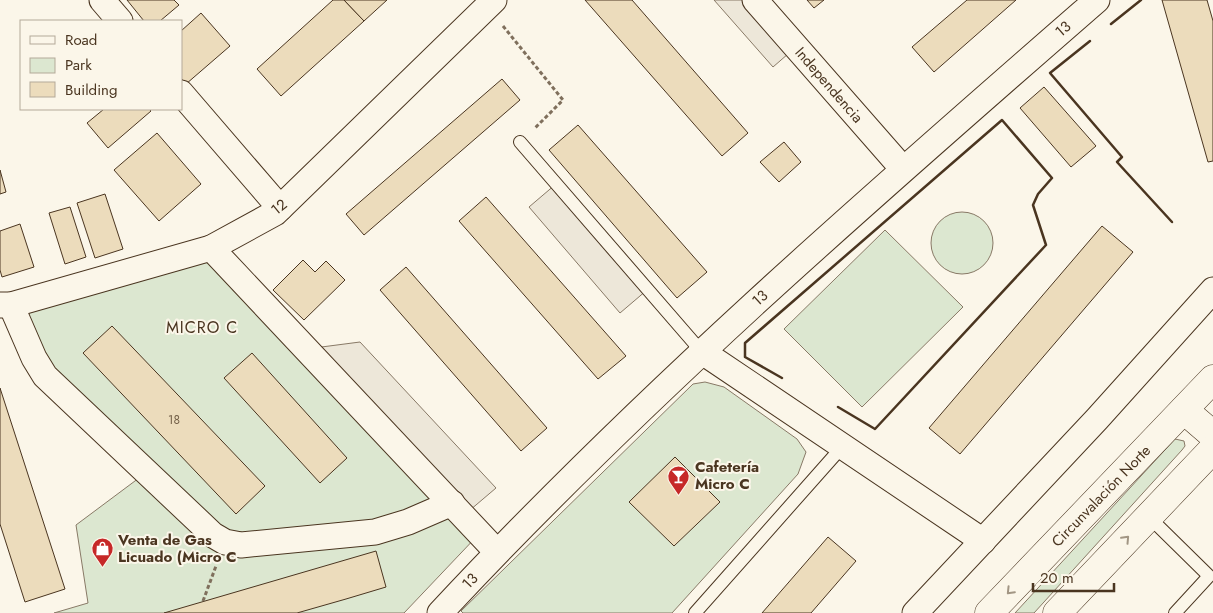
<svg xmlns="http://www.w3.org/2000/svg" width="1213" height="613" font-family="Jost,sans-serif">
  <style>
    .green { fill: #dce7d0; stroke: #887966 }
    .parking { fill: #ede7d9; stroke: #887966 }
    .building { fill: #ecdcbc; stroke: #4a3520 }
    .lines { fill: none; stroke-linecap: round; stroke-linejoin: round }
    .service-casing { stroke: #4a3520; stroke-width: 14 }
    .minor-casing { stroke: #4a3520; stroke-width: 27 }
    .trunk-casing { stroke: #4a3520; stroke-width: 29 }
    .path { stroke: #7f6f5c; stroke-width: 3; stroke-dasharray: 4 2.5; stroke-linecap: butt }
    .service { stroke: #fbf6e9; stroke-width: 12 }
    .minor { stroke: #fbf6e9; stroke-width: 25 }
    .trunk { stroke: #fbf6e9; stroke-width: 28 }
    .wall { stroke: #4a3520; stroke-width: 2.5 }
    .oneway { stroke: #a29684 }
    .labels { text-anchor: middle; stroke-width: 4; stroke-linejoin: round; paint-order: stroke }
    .number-label { font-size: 12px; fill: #725f47 }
    .street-label { font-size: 15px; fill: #4a3520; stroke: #fbf6e9 }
    .poi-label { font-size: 15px; font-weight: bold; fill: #4a3520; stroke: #fbf6e9; text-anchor: start }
    .neighbourhood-label { font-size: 16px; letter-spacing: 1px; fill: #4a3520; stroke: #fbf6e9 }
  </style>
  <rect width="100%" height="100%" fill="#fbf6e9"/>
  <g class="green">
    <circle cx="962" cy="243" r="31"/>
    <path d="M885 230 963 307 862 407 784 329Z"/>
    <path d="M211 248 479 534 404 613H54L88 603 76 525 147 472 45 376 11 305Z"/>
    <path d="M705 382 724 387 797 439 806 452 798 474 672 613H463L461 611 693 384Z"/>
    <path d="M1175 439 1184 441 1185 446 1182 450 1034 613H1015Z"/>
  </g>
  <g class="parking">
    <path d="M714 0H755L796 47 773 67Z"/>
    <path d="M556 184 647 290 620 313 529 207Z"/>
    <path d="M360 342 496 488 463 516 306 349Z"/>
  </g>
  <g class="building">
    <path d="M127 0H174L179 5 160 21H144Z"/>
    <path d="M333 0H344L364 21 281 96 257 69Z"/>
    <path d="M344 0H387L364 21Z"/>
    <path d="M585 0H632L748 133 722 156Z"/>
    <path d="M807 0H824L814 8Z"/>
    <path d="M967 0H1016L934 72 912 47Z"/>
    <path d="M1162 0H1207L1213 21V161L1208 162Z"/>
    <path d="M201 13 230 46 186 84 181 78V31Z"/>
    <path d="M502 79 520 100 364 235 346 214Z"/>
    <path d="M1044 87 1096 146 1071 167 1020 108Z"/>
    <path d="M104 109H149L151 111 108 148 87 123Z"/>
    <path d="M578 125 707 272 677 298 549 150Z"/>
    <path d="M157 133 201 184 159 221 114 170Z"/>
    <path d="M784 142 801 162 779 182 760 162Z"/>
    <path d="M0 170 6 192 0 194Z"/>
    <path d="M105 194 123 249 95 258 77 203Z"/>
    <path d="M486 197 626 356 598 379 459 221Z"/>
    <path d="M70 207 86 257 65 264 49 213Z"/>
    <path d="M20 224 34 267 2 277 0 270V231Z"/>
    <path d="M1102 226 1133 252 960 454 929 428Z"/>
    <path d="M303 260 315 272 326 261 345 280 304 320 273 290Z"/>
    <path d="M406 267 547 428 521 451 380 290Z"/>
    <path d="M112 326 265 486 236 514 83 353Z"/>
    <path d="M252 353 347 458 320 483 224 378Z"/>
    <path d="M0 388 65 589 25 602 0 524Z"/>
    <path d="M675 457 720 502 674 546 629 502Z"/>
    <path d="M828 537 856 561 811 613H762Z"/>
    <path d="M376 551 386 587 346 599 297 613H164Z"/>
  </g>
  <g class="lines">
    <defs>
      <g id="service">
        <path d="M520 142 701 351"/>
        <path d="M1148 516 1209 576 1175 613"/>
        <path d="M695 613 842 447"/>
      </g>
      <g id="minor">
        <path d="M102 0 120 21"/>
        <path d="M755 0 903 169"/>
        <path d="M181 93 280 208"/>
        <path d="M211 248 497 552"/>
        <path d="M0 305H11L211 248 275 213 494 0"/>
        <path d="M11 305 34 358 45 376 213 535 225 542 241 545 375 532 408 522 452 503"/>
        <path d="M701 351 983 541"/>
        <path d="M440 613C644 394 871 197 1097 0"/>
        <path d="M915 613 1097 419 1213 290"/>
      </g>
      <g id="trunk">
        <path d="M1184 410 1213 435"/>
        <path d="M989 613 1213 379"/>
        <path d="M1057 613 1213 449"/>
      </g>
    </defs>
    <use href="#service" class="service-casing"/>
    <use href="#minor" class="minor-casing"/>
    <use href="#trunk" class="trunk-casing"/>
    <g class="path">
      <path d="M503 26 563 100 534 129"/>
      <path d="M203 601 216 566"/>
    </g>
    <use href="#service" class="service"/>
    <use href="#minor" class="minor"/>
    <use href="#trunk" class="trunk"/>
    <g class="wall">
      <path d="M1111 24 1141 0"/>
      <path d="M1090 41 1050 73 1122 157 1117 162 1172 222"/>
      <path d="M782 378 745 357V343L1002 120 1052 178 1038 194 1033 205 1046 245 875 429 838 407"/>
    </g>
  </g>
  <defs><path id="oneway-chevron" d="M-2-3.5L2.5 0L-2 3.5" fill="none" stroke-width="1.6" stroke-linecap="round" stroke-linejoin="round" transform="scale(1.25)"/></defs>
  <g class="oneway">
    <use href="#oneway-chevron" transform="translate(1126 539) rotate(-47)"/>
    <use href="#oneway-chevron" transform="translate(1010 591) rotate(134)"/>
  </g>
  <defs>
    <symbol id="bar-pin" viewBox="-11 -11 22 30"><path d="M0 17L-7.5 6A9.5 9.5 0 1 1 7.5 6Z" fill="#c62828" stroke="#fbf6e9"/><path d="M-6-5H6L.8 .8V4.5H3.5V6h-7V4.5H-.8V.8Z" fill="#fff"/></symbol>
    <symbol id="shop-pin" viewBox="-11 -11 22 30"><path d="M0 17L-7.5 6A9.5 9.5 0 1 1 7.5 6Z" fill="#c62828" stroke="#fbf6e9"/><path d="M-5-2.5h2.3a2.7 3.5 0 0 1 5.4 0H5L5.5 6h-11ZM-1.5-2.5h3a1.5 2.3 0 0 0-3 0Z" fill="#fff"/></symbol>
  </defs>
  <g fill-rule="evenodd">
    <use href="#bar-pin" x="666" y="464" width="25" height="34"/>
    <use href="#shop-pin" x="90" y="536" width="25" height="34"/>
  </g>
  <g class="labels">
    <g class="number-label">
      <text x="174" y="424">18</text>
    </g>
    <g class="street-label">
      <text transform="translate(1063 29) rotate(-41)" y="5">13</text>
      <text transform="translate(829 85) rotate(49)" y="5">Independencia</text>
      <text transform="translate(279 207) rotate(-39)" y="5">12</text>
      <text transform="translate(760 298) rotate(-42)" y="5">13</text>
      <text transform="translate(1101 496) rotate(-46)" y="5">Circunvalación Norte</text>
      <text transform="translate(470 581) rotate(-47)" y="5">13</text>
    </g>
    <g class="poi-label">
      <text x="695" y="472">Cafetería<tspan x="695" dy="17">Micro C</tspan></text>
      <text x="118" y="545">Venta de Gas<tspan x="118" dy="17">Licuado (Micro C</tspan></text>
    </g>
    <g class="neighbourhood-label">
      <text x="202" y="333">MICRO C</text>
    </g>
  </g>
  <rect x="20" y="20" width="162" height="90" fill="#fbf6e9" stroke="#b4a999"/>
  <rect x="30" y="36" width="25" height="8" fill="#fbf6e9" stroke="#b4a999"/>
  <text x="65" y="45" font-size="15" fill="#4a3520">Road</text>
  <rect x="30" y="58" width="25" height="15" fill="#dce7d0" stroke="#b4a999"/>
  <text x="65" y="70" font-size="15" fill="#4a3520">Park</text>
  <rect x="30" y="82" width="25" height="15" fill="#ecdcbc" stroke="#b4a999"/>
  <text x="65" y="95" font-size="15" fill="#4a3520">Building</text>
  <path d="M1033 583v8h81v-8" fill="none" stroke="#4a3520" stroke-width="2.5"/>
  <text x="1040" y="583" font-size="15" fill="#4a3520" stroke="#fbf6e9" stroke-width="4" paint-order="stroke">20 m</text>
</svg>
